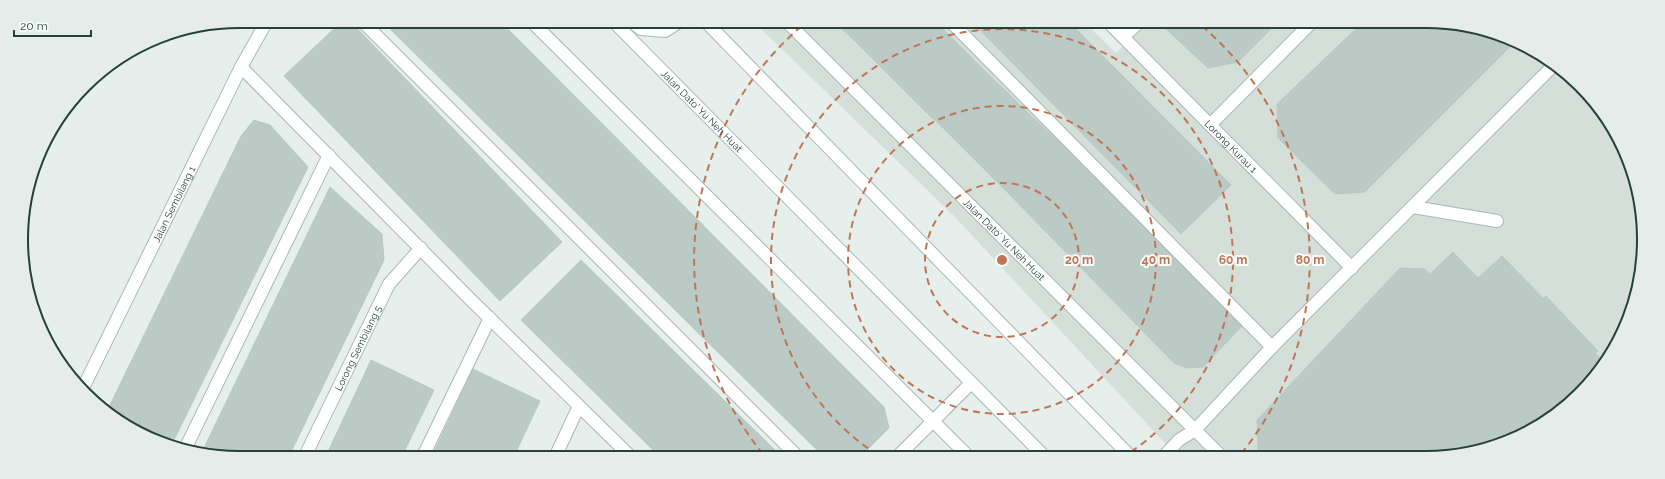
<svg xmlns="http://www.w3.org/2000/svg" width="1665" height="479" font-family="Raleway,sans-serif">
  <style>
    .built { fill: #d4dfda }
    .building { fill: #bbcac4; stroke: #b8c9c2 }
    .lines { fill: none; stroke-linecap: round; stroke-linejoin: round }
    .service-casing { stroke: #a8b8b2; stroke-width: 14 }
    .minor-casing { stroke: #a8b8b2; stroke-width: 14 }
    .secondary-casing { stroke: #a4bbb3; stroke-width: 14 }
    .service { stroke: #fff; stroke-width: 12 }
    .minor { stroke: #fff; stroke-width: 12 }
    .secondary { stroke: #fff; stroke-width: 12 }
    .ring { fill: none; stroke: #c07456; stroke-width: 2; stroke-dasharray: 7 5 }
    .labels { text-anchor: middle; stroke-width: 4; stroke-linejoin: round; paint-order: stroke }
    .street-label { font-size: 10px; fill: #24423a; stroke: #f7fbf9 }
    .rim { fill: none; stroke: #24423a; stroke-width: 2 }
    .centre { fill: #c07456; stroke: #f7fbf9; stroke-width: 2 }
    .ring-label { font-size: 12px; text-anchor: middle; font-weight: bold; fill: #c07456; stroke: #f7fbf9; stroke-width: 4; stroke-linejoin: round; paint-order: stroke }
  </style>
  <rect width="100%" height="100%" fill="#e6efeb"/>
  <path class="built" d="M755 23 1086 24 1116 53 1145 24 1468 25 1547 58 1607 118 1640 197V282L1615 349 1580 394 1522 436 1454 456H1177L955 217Z"/>
  <g class="building">
    <path d="M342 21H350L562 242 500 301 284 76Z"/>
    <path d="M382 21 501 22 884 407 889 428 862 455H822Z"/>
    <path d="M842 23H875L856 42 839 26Z"/>
    <path d="M875 23H909L873 59 856 42Z"/>
    <path d="M909 23H938L940 26 890 76 873 59Z"/>
    <path d="M973 23 1071 24 1231 185 1181 234Z"/>
    <path d="M1161 24 1275 25 1238 62 1208 68Z"/>
    <path d="M1360 25H1468L1513 44 1365 192 1335 194 1278 138 1277 104Z"/>
    <path d="M940 26 957 43 907 93 890 76Z"/>
    <path d="M957 43 974 60 924 110 907 93Z"/>
    <path d="M974 60 991 77 941 126 924 110Z"/>
    <path d="M991 77 1008 93 958 143 941 126Z"/>
    <path d="M1008 93 1025 110 975 160 958 143Z"/>
    <path d="M1025 110 1043 127 992 177 975 160Z"/>
    <path d="M254 120 270 125 308 167 172 444 130 429 108 409 241 136Z"/>
    <path d="M1043 127 1060 143 1009 194 992 177Z"/>
    <path d="M1060 143 1243 325 1203 367 1188 368 1175 364 1009 194Z"/>
    <path d="M330 187 382 234 384 260 290 454H201Z"/>
    <path d="M1453 252 1478 278 1502 256 1543 298 1546 296 1598 351 1595 353 1604 362 1580 394 1522 436 1454 456H1263L1258 451 1257 420 1400 268 1425 269 1430 274Z"/>
    <path d="M581 260 780 455H658L521 320Z"/>
    <path d="M371 360 434 390 403 454H327Z"/>
    <path d="M473 369 540 401 515 454H433Z"/>
  </g>
  <g class="lines">
    <defs>
      <g id="service">
        <path d="M362 21 796 455"/>
        <path d="M952 23 1272 347"/>
        <path d="M1123 37 1137 24"/>
        <path d="M1413 207 1497 221"/>
        <path d="M185 449 329 155"/>
        <path d="M424 454 490 318"/>
      </g>
      <g id="minor">
        <path d="M532 22 967 455"/>
        <path id="s1" d="M788 23 1221 456"/>
        <path id="s2" d="M1110 24 1352 268"/>
        <path d="M241 67 470 299 629 455"/>
        <path d="M1210 125 1309 25"/>
        <path id="s3" d="M83 388 241 67 267 21"/>
        <path id="s4" d="M306 454 389 284 421 248"/>
        <path d="M556 455 579 406"/>
        <path d="M899 455 971 383"/>
        <path d="M1164 456 1179 440 1195 430 1272 347 1554 65"/>
      </g>
      <g id="secondary">
        <path id="s5" d="M614 22 1043 455"/>
        <path d="M632 22 641 29 665 31 679 22"/>
        <path d="M707 23 1130 456"/>
      </g>
    </defs>
    <use href="#service" class="service-casing"/>
    <use href="#minor" class="minor-casing"/>
    <use href="#secondary" class="secondary-casing"/>
    <use href="#service" class="service"/>
    <use href="#minor" class="minor"/>
    <use href="#secondary" class="secondary"/>
  </g>
  <g class="ring">
    <circle cx="1002" cy="260" r="77"/>
    <circle cx="1002" cy="260" r="154"/>
    <path d="M878 455A231 231 0 1 1 1126 455"/>
    <path d="M763 454A308 308 0 0 1 804 24M1202 26A308 308 0 0 1 1241 454"/>
  </g>
  <g class="labels">
    <g class="street-label">
      <text dy="4" stroke="none"><textPath href="#s5" startOffset="125">Jalan Dato' Yu Neh Huat</textPath></text>
      <text dy="4" stroke="none"><textPath href="#s2" startOffset="172">Lorong Kurau 1</textPath></text>
      <text dy="4" stroke="none"><textPath href="#s3" startOffset="205">Jalan Sembilang 1</textPath></text>
      <text dy="4" stroke="none"><textPath href="#s1" startOffset="306">Jalan Dato' Yu Neh Huat</textPath></text>
      <text dy="4" stroke="none"><textPath href="#s4" startOffset="118">Lorong Sembilang 5</textPath></text>
    </g>
  </g>
  <path d="M0 0H1665V479H0ZM239 28H1426A211 211 0 0 1 1637 239V240A211 211 0 0 1 1426 451H239A211 211 0 0 1 28 240V239A211 211 0 0 1 239 28Z" fill="#e6ecea" fill-rule="evenodd"/>
  <path class="rim" d="M239 28H1426A211 211 0 0 1 1637 239V240A211 211 0 0 1 1426 451H239A211 211 0 0 1 28 240V239A211 211 0 0 1 239 28Z"/>
  <circle cx="1002" cy="260" r="6" class="centre"/>
  <g class="ring-label">
    <text x="1079" y="264">20 m</text>
    <text x="1156" y="264">40 m</text>
    <text x="1233" y="264">60 m</text>
    <text x="1310" y="264">80 m</text>
  </g>
  <path d="M14 30v6h77v-6" fill="none" stroke="#24423a" stroke-width="2"/>
  <text x="20" y="30" font-size="12" fill="#24423a" stroke="#f7fbf9" stroke-width="3" paint-order="stroke">20 m</text>
</svg>
